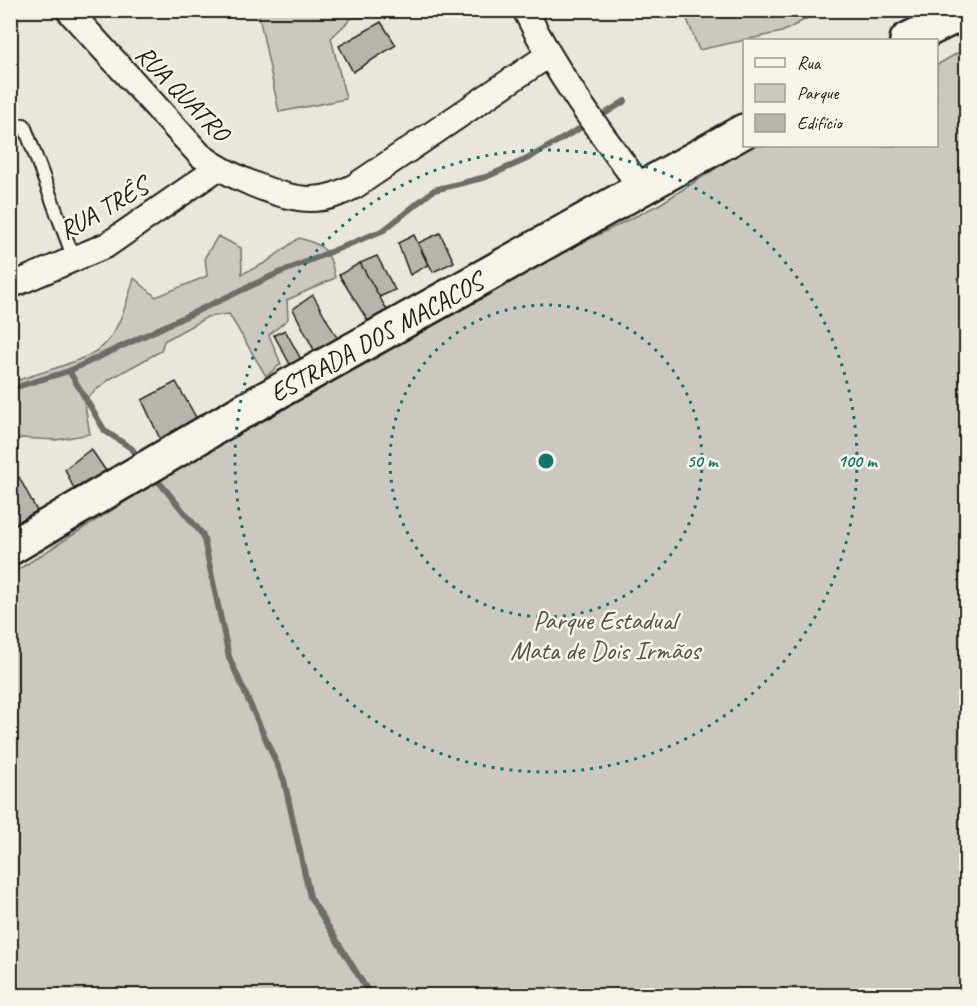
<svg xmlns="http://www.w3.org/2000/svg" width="977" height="1006" font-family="Caveat,sans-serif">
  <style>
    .green { fill: #ccc8c0; stroke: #74726e; stroke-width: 1.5 }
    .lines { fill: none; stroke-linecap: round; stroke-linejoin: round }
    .stream { stroke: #6d6c68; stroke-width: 6 }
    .building { fill: #b6b4ac; stroke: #1c1c1c; stroke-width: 1.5 }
    .lane-casing { stroke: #1c1c1c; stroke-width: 16 }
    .street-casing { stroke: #1c1c1c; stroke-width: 28 }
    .secondary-casing { stroke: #1c1c1c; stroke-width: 38 }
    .lane { stroke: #f7f3e8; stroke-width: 12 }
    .street { stroke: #f7f3e8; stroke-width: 24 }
    .secondary { stroke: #f7f3e8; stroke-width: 33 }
    .ring { fill: none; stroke: #0f766e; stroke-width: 3; stroke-dasharray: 3 6 }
    .labels { text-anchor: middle; stroke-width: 5; stroke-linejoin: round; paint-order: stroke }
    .street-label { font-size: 26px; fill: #1c1c1c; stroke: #f7f3e8 }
    .park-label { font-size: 26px; fill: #51504d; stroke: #f7f3e8 }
    .centre { fill: #0f766e; stroke: #f7f3e8; stroke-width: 3 }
    .ring-label { font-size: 18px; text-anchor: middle; font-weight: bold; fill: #0f766e; stroke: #f7f3e8; stroke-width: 5; stroke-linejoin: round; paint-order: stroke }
  </style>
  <rect width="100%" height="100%" fill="#eae6dc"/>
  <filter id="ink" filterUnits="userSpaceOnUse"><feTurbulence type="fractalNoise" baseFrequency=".0167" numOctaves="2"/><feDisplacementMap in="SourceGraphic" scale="12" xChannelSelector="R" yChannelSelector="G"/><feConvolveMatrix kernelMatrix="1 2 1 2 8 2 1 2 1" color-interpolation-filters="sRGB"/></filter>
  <g filter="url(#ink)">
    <g class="green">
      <path d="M258 11V10L407 11 404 17H353L331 38 346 99 279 112Z"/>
      <path d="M684 11H805L806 19 782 32 699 50Z"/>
      <path d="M966 48V995L11 996V574L185 464 286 407 358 355 660 204 751 146H936L937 65Z"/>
      <path d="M218 236 241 248 242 274 265 263 299 238C326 245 330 251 335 278L287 300 288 319 269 335 281 364 266 376 229 314 207 317 164 341 161 351 110 379 84 400 90 434 56 440 21 438 11 441V383C35 373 92 361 107 342 121 324 128 299 134 278L156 297 207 276 205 257Z"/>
    </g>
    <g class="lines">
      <g class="stream">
        <path d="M598 118 625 101"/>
        <path d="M69 371 274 275 384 230 434 190 486 177 527 159 589 123"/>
        <path d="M10 389 69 371 105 431 131 448 140 459"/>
        <path d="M154 476 203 535 229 657 284 780 310 897 371 996"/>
        <path d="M10 566 23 559"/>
      </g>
    </g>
    <g class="building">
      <path d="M381 22 396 45 353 72 339 46Z"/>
      <path d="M440 233 454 262 433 272 418 243Z"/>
      <path d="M414 235 428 265 410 275 398 243Z"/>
      <path d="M377 256 395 290 379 297 360 263Z"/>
      <path d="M360 263 387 310 368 321 339 275Z"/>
      <path d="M313 295 340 343 315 352 293 309Z"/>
      <path d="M285 330 303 363 291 366 274 335Z"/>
      <path d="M176 382 197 419 161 441 142 400Z"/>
      <path d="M91 449 106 471 74 489 65 469Z"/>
      <path d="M19 477 37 511 15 524 10 513V483Z"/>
    </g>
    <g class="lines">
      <defs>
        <path id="lane" d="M24 125 74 259"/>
        <g id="street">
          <path d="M68 10 200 155C225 174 279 199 311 199 328 199 341 193 355 186L547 56"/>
          <path d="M525 10C557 75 599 131 642 189"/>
          <path d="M10 286 107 245 218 168"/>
        </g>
        <g id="secondary">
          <path d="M907 40 966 11"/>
          <path d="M10 548 238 414 744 131"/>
        </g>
      </defs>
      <use href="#lane" class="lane-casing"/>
      <use href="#street" class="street-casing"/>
      <use href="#secondary" class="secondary-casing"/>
      <use href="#lane" class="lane"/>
      <use href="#street" class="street"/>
      <use href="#secondary" class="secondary"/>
    </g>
  </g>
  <g class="ring">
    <circle cx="546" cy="461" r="156"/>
    <circle cx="546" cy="461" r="311"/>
  </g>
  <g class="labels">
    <g class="street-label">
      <text transform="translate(183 93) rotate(46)" y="9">RUA QUATRO</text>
      <text transform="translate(103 208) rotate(-30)" y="9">RUA TRÊS</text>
      <text transform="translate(376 337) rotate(-29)" y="9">ESTRADA DOS MACACOS</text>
    </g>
    <g class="park-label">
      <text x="605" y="629">Parque Estadual<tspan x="605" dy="30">Mata de Dois Irmãos</tspan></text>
    </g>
  </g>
  <circle cx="546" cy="461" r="9" class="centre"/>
  <g class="ring-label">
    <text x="702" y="467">50 m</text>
    <text x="857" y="467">100 m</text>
  </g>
  <rect width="977" height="1006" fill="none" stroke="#f7f3e8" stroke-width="36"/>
  <rect x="18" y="18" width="941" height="970" fill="none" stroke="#1c1c1c" stroke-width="2" filter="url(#ink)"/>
  <rect x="743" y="39" width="195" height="108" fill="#f7f3e8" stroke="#9f9d96" stroke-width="1.5"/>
  <rect x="755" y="58" width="30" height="9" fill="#f7f3e8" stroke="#9f9d96" stroke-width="1.5"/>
  <text x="797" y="69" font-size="18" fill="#1c1c1c">Rua</text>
  <rect x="755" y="84" width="30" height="18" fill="#ccc8c0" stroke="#9f9d96" stroke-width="1.5"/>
  <text x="797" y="99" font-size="18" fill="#1c1c1c">Parque</text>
  <rect x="755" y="114" width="30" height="18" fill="#b6b4ac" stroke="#9f9d96" stroke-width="1.5"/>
  <text x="797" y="129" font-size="18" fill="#1c1c1c">Edifício</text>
</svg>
